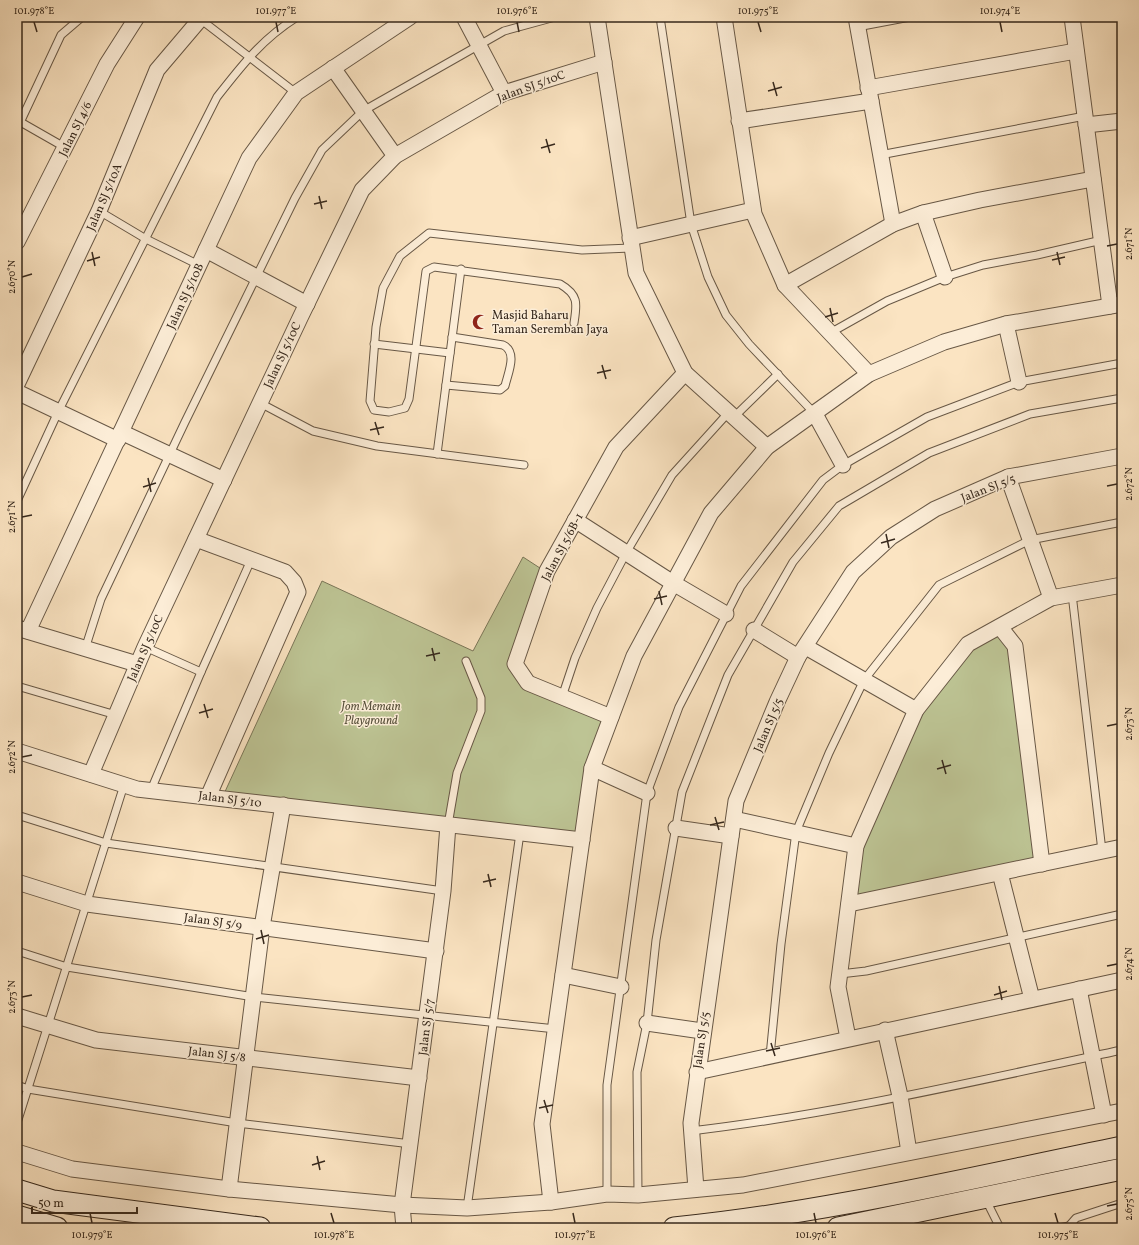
<svg xmlns="http://www.w3.org/2000/svg" width="1139" height="1245" font-family="Vollkorn,serif">
  <style>
    .green { fill: #bdc494; stroke: #7a7658 }
    .lines { fill: none; stroke-linecap: round; stroke-linejoin: round }
    .lane-casing { stroke: #685846; stroke-width: 9 }
    .street-casing { stroke: #685846; stroke-width: 17 }
    .secondary-casing { stroke: #37291d; stroke-width: 23 }
    .lane { stroke: #fcedd7; stroke-width: 7 }
    .street { stroke: #fcedd7; stroke-width: 15 }
    .secondary { stroke: #fcedd7; stroke-width: 21 }
    .ticks { fill: none; stroke: #37291d; stroke-width: 1.5 }
    .labels { text-anchor: middle; stroke-width: 3; stroke-linejoin: round; paint-order: stroke }
    .street-label { font-size: 12px; fill: #37291d; stroke: #fcedd7 }
    .poi-label { font-size: 12px; fill: #37291d; stroke: #fcedd7; text-anchor: start }
    .park-label { font-size: 12px; font-style: italic; fill: #58503b; stroke: #fcedd7 }
    .neatline { fill: none; stroke: #37291d; stroke-width: 1.5 }
    .ticks-label { font-size: 10px; text-anchor: middle; fill: #37291d }
  </style>
  <rect width="100%" height="100%" fill="#fbe4c2"/>
  <filter id="stains"><feTurbulence type="fractalNoise" baseFrequency=".005" numOctaves="4"/><feColorMatrix values="0 0 0 0 .2 0 0 0 0 .09 0 0 0 0 .02 0 0 0 .5 -.17"/></filter>
  <radialGradient id="worn" r=".72"><stop offset=".6" stop-color="#630" stop-opacity="0"/><stop offset="1" stop-color="#630" stop-opacity=".3"/></radialGradient>
  <g class="green">
    <path d="M523 557 543 570 512 664 527 685 607 718 579 837 223 796 322 581 473 651Z"/>
    <path d="M1000 630 1014 647 1040 862 851 901 857 846 906 737 969 646Z"/>
  </g>
  <g class="lines">
    <defs>
      <g id="lane">
        <path d="M660 17 691 224 708 277 726 315 749 344 815 414"/>
        <path d="M200 19 296 93"/>
        <path d="M857 27 910 17"/>
        <path d="M17 120 66 148"/>
        <path d="M17 129 61 35 82 17"/>
        <path d="M880 155 1085 116"/>
        <path d="M99 211 146 239 199 265"/>
        <path d="M574 323C577 304 579 295 560 284L434 267 426 271 409 399 405 408 389 412 374 410 370 401 376 327 383 288 400 256 429 233 582 250 631 248"/>
        <path d="M830 333 887 301 945 277 983 265 1037 255 1102 240"/>
        <path d="M374 344 450 353"/>
        <path d="M446 385 500 390 505 386C508 373 518 352 503 345L452 337"/>
        <path d="M260 403 313 431 377 446 524 465"/>
        <path d="M734 417 778 374"/>
        <path d="M437 454 461 269"/>
        <path d="M17 501 58 412 217 97C242 65 262 39 297 17"/>
        <path d="M1072 594 1102 851"/>
        <path d="M145 647 201 672"/>
        <path d="M85 649 101 599 185 422 295 198 322 150 363 111 504 31 555 17"/>
        <path d="M17 686 116 715"/>
        <path d="M562 697 575 658 597 608 626 553 672 475 729 412"/>
        <path d="M151 790 201 672 251 560"/>
        <path d="M17 815 106 843 443 891"/>
        <path d="M448 825 457 773 481 711V698L466 661"/>
        <path d="M17 951 67 967 254 997 556 1029"/>
        <path d="M840 974 866 971 1122 914"/>
        <path d="M770 1056 781 944 796 832 829 753 864 680 939 585 1030 540 1122 522"/>
        <path d="M17 1085 28 1089 237 1123 411 1144"/>
        <path d="M17 1123 124 785"/>
        <path d="M691 1131C836 1114 980 1080 1122 1050"/>
        <path d="M607 1194V1085L647 793 679 707 741 586 823 480 843 465 927 417 1019 382 1122 363"/>
        <path d="M638 1195 637 1072 647 1023 656 940 682 792 728 675 793 562 839 506 929 453 1030 414 1122 398"/>
        <path d="M986 1200 1000 1228"/>
        <path d="M467 1208 520 833"/>
        <path d="M1059 1228 1069 1226"/>
        <path d="M1070 1228 1069 1226 1076 1218 1122 1203"/>
      </g>
      <g id="street">
        <path d="M464 17 504 93"/>
        <path d="M597 17 636 273 685 373 767 447"/>
        <path d="M724 17 754 214 785 285 869 374"/>
        <path d="M856 17 893 224"/>
        <path d="M1072 17 1110 306"/>
        <path d="M333 68 395 156"/>
        <path d="M868 88 1076 51"/>
        <path d="M739 121 871 101"/>
        <path d="M1086 125 1122 121"/>
        <path d="M923 213 945 277"/>
        <path d="M630 238 753 210"/>
        <path d="M17 242 107 64 137 17"/>
        <path d="M206 250 307 304"/>
        <path d="M785 285 893 224 923 213 980 200 1093 179"/>
        <path d="M1006 324 1019 382"/>
        <path d="M17 384 99 211 157 70 202 17"/>
        <path d="M17 392 118 440"/>
        <path d="M815 414 843 465"/>
        <path d="M121 432 224 480"/>
        <path d="M1008 477 1051 598"/>
        <path d="M575 520 673 583 726 614"/>
        <path d="M196 539 285 572 294 582 298 592 208 797"/>
        <path d="M1000 627 1015 646 1042 864"/>
        <path d="M17 628 137 664"/>
        <path d="M754 630 798 657"/>
        <path d="M28 631 249 158 296 93 410 17"/>
        <path d="M806 647 916 710"/>
        <path d="M611 717 528 683 515 664 547 571 616 447 685 373"/>
        <path d="M17 751 137 789 582 840"/>
        <path d="M592 768 647 793"/>
        <path d="M91 774 145 647 300 318 362 190 395 156 504 93 604 62"/>
        <path d="M734 819 856 846"/>
        <path d="M676 828 731 836"/>
        <path d="M1000 873 1032 999"/>
        <path d="M17 882 87 904 436 951"/>
        <path d="M849 904 1122 847"/>
        <path d="M563 975 621 987"/>
        <path d="M1079 989 1104 1115"/>
        <path d="M17 1016 96 1040 419 1078"/>
        <path d="M647 1023 702 1031"/>
        <path d="M885 1030 900 1096 909 1152"/>
        <path d="M848 1038 838 987 856 846 916 710 968 644 1051 598 1122 585"/>
        <path d="M697 1072 1122 980"/>
        <path d="M17 1152 72 1169 229 1189 402 1205 467 1208 551 1202 607 1194 638 1195 743 1185 1122 1111"/>
        <path d="M229 1189 262 927 283 805"/>
        <path d="M696 1189 691 1123 736 801 777 702 798 657 853 572 891 537 935 509 1008 477 1122 456"/>
        <path d="M551 1202 542 1124 592 768 634 656 711 513 767 447 869 374 944 342 1006 324 1122 304"/>
        <path d="M404 1228 402 1205 443 891 448 825"/>
      </g>
      <g id="secondary">
        <path d="M17 1190 53 1201 260 1228"/>
        <path d="M17 1216 57 1228"/>
        <path d="M674 1228C825 1213 974 1177 1122 1147"/>
        <path d="M838 1228 1122 1169"/>
      </g>
    </defs>
    <use href="#lane" class="lane-casing"/>
    <use href="#street" class="street-casing"/>
    <use href="#secondary" class="secondary-casing"/>
    <use href="#lane" class="lane"/>
    <use href="#street" class="street"/>
    <use href="#secondary" class="secondary"/>
  </g>
  <path class="ticks" d="M34 22 37 32M276 22 278 32M517 22 519 32M758 22 761 32M1000 22 1002 32M773 82 777 96M768 91 782 87M546 139 550 153M541 148 555 144M319 196 322 209M314 204 327 201M1107 246 1117 244M92 252 95 266M1057 252 1060 265M1052 260 1065 257M87 261 100 257M22 277 32 274M830 308 833 322M825 317 838 313M602 365 606 379M597 373 611 370M375 422 379 435M370 430 384 427M148 478 151 492M1107 486 1117 484M143 487 156 483M22 517 32 515M886 534 889 548M881 543 895 539M659 591 662 605M654 599 667 596M432 648 435 661M426 656 440 653M204 704 208 718M199 713 213 709M1107 726 1117 724M22 757 32 755M942 760 946 774M937 769 951 765M715 817 719 830M710 825 724 822M488 874 491 887M483 882 496 879M261 930 264 944M256 939 269 935M1107 966 1117 964M999 986 1002 1000M994 995 1007 991M22 997 32 995M771 1043 775 1056M766 1051 780 1048M544 1100 548 1113M539 1108 553 1105M317 1156 320 1170M312 1165 325 1161M1107 1206 1117 1204M90 1213 92 1223M331 1213 334 1223M573 1213 575 1223M814 1213 816 1223M1055 1213 1058 1223"/>
  <defs>
    <symbol id="mosque-bare" viewBox="-9 -9 18 18"><path d="M3.5-4.9A6 6 0 1 0 3.5 4.9A5 5 0 1 1 3.5-4.9Z" fill="#8f2418" stroke="#fcedd7" stroke-width="2.5" paint-order="stroke"/></symbol>
  </defs>
  <g fill-rule="evenodd">
    <use href="#mosque-bare" x="469" y="311" width="22" height="22"/>
  </g>
  <g class="labels">
    <g class="street-label">
      <text transform="translate(531 86) rotate(-20)" y="4">Jalan SJ 5/10C</text>
      <text transform="translate(75 129) rotate(-64)" y="4">Jalan SJ 4/6</text>
      <text transform="translate(104 197) rotate(-67)" y="4">Jalan SJ 5/10A</text>
      <text transform="translate(185 296) rotate(-65)" y="4">Jalan SJ 5/10B</text>
      <text transform="translate(282 355) rotate(-65)" y="4">Jalan SJ 5/10C</text>
      <text transform="translate(988 488) rotate(-21)" y="4">Jalan SJ 5/5</text>
      <text transform="translate(562 547) rotate(-62)" y="4">Jalan SJ 5/6B-1</text>
      <text transform="translate(145 648) rotate(-66)" y="4">Jalan SJ 5/10C</text>
      <text transform="translate(768 725) rotate(-67)" y="4">Jalan SJ 5/5</text>
      <text transform="translate(230 799) rotate(7)" y="4">Jalan SJ 5/10</text>
      <text transform="translate(213 921) rotate(8)" y="4">Jalan SJ 5/9</text>
      <text transform="translate(426 1027) rotate(-83)" y="4">Jalan SJ 5/7</text>
      <text transform="translate(701 1040) rotate(-82)" y="4">Jalan SJ 5/5</text>
      <text transform="translate(217 1054) rotate(7)" y="4">Jalan SJ 5/8</text>
    </g>
    <g class="poi-label">
      <text x="492" y="319">Masjid Baharu<tspan x="492" dy="14">Taman Seremban Jaya</tspan></text>
    </g>
    <g class="park-label">
      <text x="371" y="710">Jom Memain<tspan x="371" dy="14">Playground</tspan></text>
    </g>
  </g>
  <rect width="1139" height="1245" fill="none" stroke="#fbe4c2" stroke-width="44"/>
  <path d="M32 1207v6h105v-6" fill="none" stroke="#37291d" stroke-width="2"/>
  <text x="38" y="1207" font-size="12" fill="#37291d" stroke="#fcedd7" stroke-width="3" paint-order="stroke">50 m</text>
  <rect x="22" y="22" width="1095" height="1201" class="neatline"/>
  <g class="ticks-label">
    <text x="34" y="14">101.978°E</text>
    <text x="276" y="14">101.977°E</text>
    <text x="517" y="14">101.976°E</text>
    <text x="758" y="14">101.975°E</text>
    <text x="1000" y="14">101.974°E</text>
    <text transform="translate(1128 244) rotate(-90)" y="4">2.671°N</text>
    <text transform="translate(11 277) rotate(-90)" y="4">2.670°N</text>
    <text transform="translate(1128 484) rotate(-90)" y="4">2.672°N</text>
    <text transform="translate(11 517) rotate(-90)" y="4">2.671°N</text>
    <text transform="translate(1128 724) rotate(-90)" y="4">2.673°N</text>
    <text transform="translate(11 757) rotate(-90)" y="4">2.672°N</text>
    <text transform="translate(1128 964) rotate(-90)" y="4">2.674°N</text>
    <text transform="translate(11 997) rotate(-90)" y="4">2.673°N</text>
    <text transform="translate(1128 1204) rotate(-90)" y="4">2.675°N</text>
    <text x="92" y="1238">101.979°E</text>
    <text x="334" y="1238">101.978°E</text>
    <text x="575" y="1238">101.977°E</text>
    <text x="816" y="1238">101.976°E</text>
    <text x="1058" y="1238">101.975°E</text>
  </g>
  <rect width="100%" height="100%" filter="url(#stains)"/>
  <rect width="100%" height="100%" fill="url(#worn)"/>
</svg>
